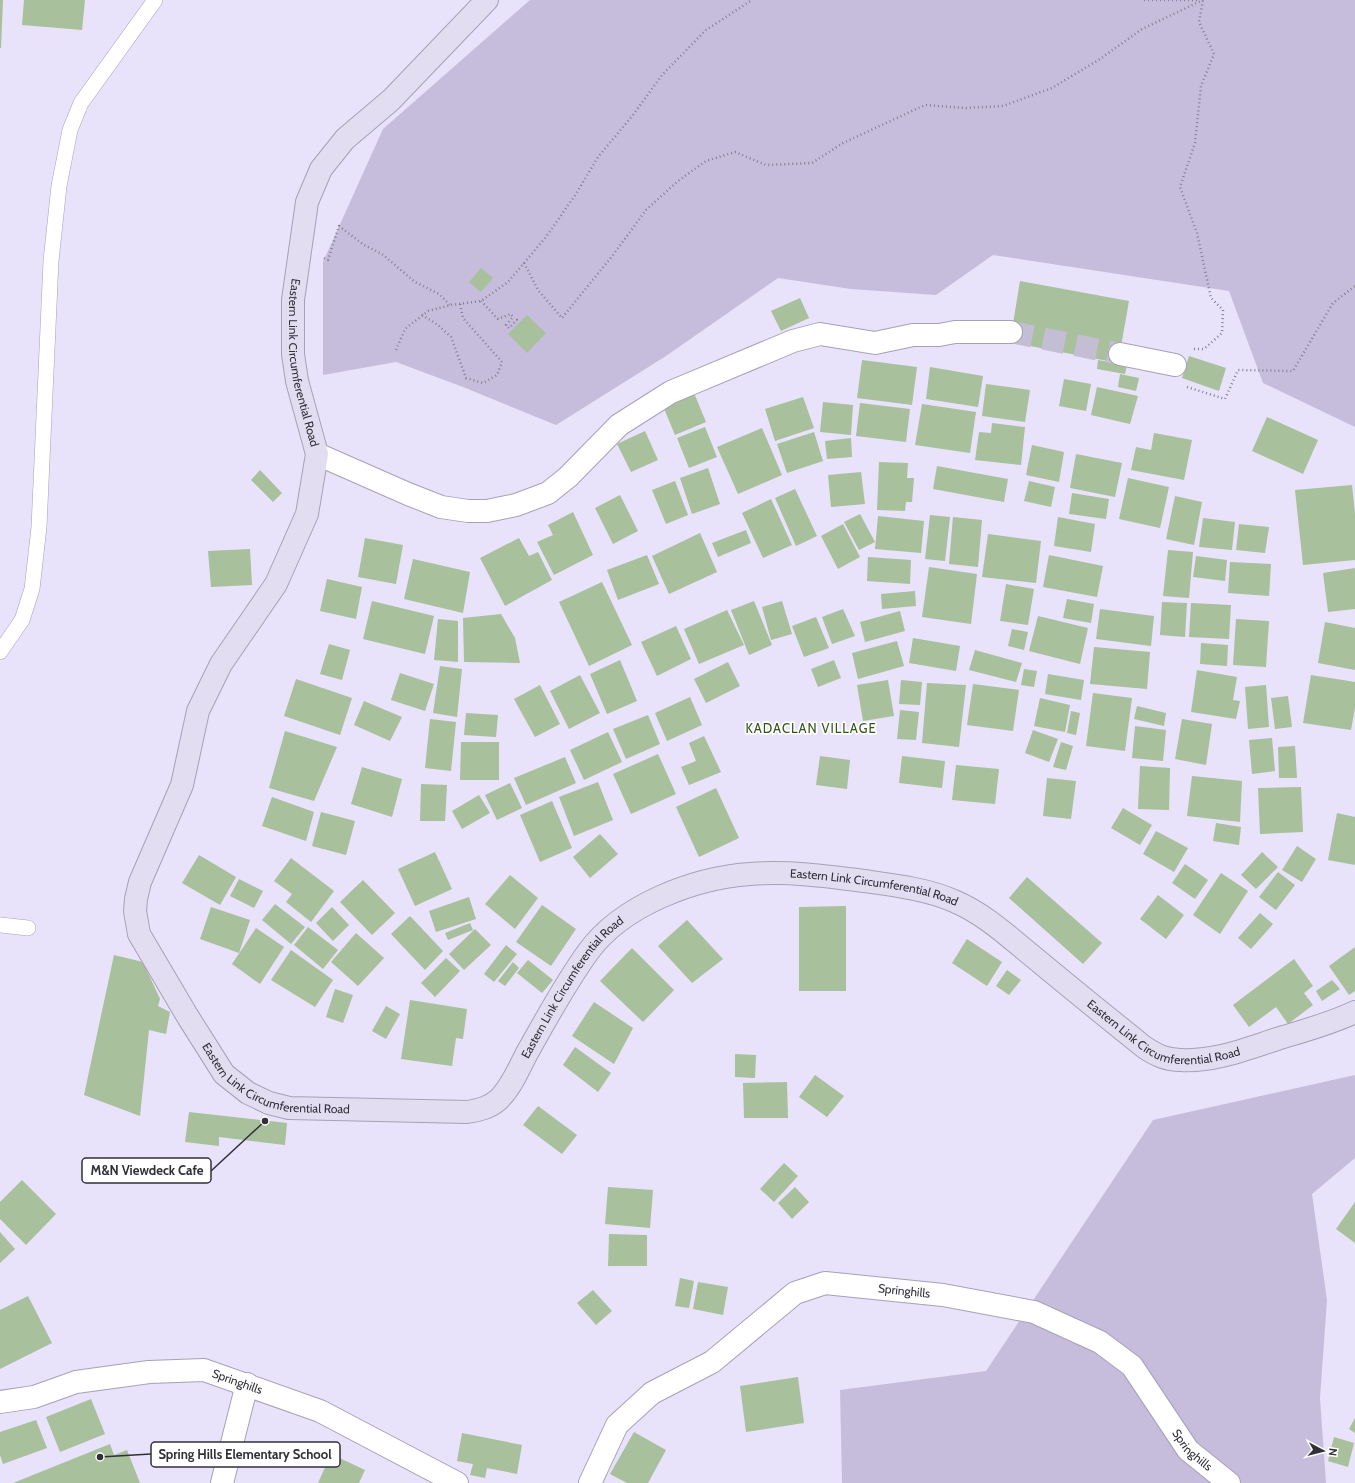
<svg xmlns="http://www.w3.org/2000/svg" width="1355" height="1483" font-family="Cabin,sans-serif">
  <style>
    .green { fill: #c6bddd }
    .building { fill: #a8c09b }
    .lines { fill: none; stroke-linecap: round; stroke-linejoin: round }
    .street-tunnel { stroke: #c3bed3; stroke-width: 22; stroke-dasharray: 22 11; stroke-linecap: butt }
    .lane-casing { stroke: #a7a1b7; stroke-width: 16 }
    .street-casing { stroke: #a7a1b7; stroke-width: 24 }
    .secondary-casing { stroke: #a7a1b7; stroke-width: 24 }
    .path { stroke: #848090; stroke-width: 2.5; stroke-dasharray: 1 3; stroke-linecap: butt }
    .lane { stroke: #fff; stroke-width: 15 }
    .street { stroke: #fff; stroke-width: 22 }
    .secondary { stroke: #e3ddf1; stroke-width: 22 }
    .labels { text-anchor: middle; stroke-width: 3.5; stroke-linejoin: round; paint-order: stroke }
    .street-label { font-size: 12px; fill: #312f38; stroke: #fff }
    .neighbourhood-label { font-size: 13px; letter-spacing: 1px; fill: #325617; stroke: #fff }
    .leader { fill: none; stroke: #312f38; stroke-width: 1.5 }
    .callout-dot { fill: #312f38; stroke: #fff; stroke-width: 1.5 }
    .callout { fill: #fff; stroke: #312f38; stroke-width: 1.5 }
    .callout-label { font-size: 13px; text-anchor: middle; font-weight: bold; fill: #312f38 }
  </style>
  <rect width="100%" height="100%" fill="#e8e2fa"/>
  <g class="green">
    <path d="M530 0H1355V427L1263 383 1229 291 993 255 936 295 851 289 778 278 666 356 556 425 463 387 396 362 323 375V262L383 129Z"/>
    <path d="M1355 1075V1158L1312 1194 1327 1300 1320 1398 1326 1483H842L840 1390 986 1371 1153 1120Z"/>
  </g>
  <g class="building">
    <path d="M0 0H3L1 48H0Z"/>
    <path d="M24 0H85L82 30 22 25Z"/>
    <path d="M481 268 493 278 481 292 469 282Z"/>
    <path d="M1020 281 1129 301 1118 363 1010 342Z"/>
    <path d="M800 298 809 318 781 331 771 311Z"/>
    <path d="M527 315 546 333 527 353 508 334Z"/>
    <path d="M1189 356 1226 368 1219 391 1182 378Z"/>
    <path d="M862 360 917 367 912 405 857 398Z"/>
    <path d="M1098 360 1127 365 1125 374 1097 369Z"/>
    <path d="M930 367 983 376 978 407 926 399Z"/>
    <path d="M1120 374 1139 378 1136 391 1118 387Z"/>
    <path d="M1064 379 1091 384 1086 411 1059 406Z"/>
    <path d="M986 384 1030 390 1025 422 982 416Z"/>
    <path d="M1097 387 1138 396 1130 424 1091 415Z"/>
    <path d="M694 393 706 422 675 435 663 406Z"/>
    <path d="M803 397 814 428 775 441 765 409Z"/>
    <path d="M823 402 853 405 851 435 820 432Z"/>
    <path d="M860 403 910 409 906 442 856 436Z"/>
    <path d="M922 404 976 412 970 453 915 445Z"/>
    <path d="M1267 417 1318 440 1303 474 1252 451Z"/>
    <path d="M992 423 1025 427 1021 465 975 460 979 432 991 433Z"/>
    <path d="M705 427 717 457 689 468 677 438Z"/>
    <path d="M762 428 782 475 738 494 717 447Z"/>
    <path d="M645 431 658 460 631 472 617 444Z"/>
    <path d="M814 432 823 461 787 473 777 444Z"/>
    <path d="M1154 433 1192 440 1184 480 1131 470 1136 447 1151 450Z"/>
    <path d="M851 438 852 457 827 459 825 441Z"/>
    <path d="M1032 445 1064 452 1059 482 1026 475Z"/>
    <path d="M1076 454 1122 463 1115 497 1070 488Z"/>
    <path d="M879 462 908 463 907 478H914L912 502H906L905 511 877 510Z"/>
    <path d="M937 466 1008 479 1004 502 933 489Z"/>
    <path d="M708 468 720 504 692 514 680 478Z"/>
    <path d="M260 470 282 493 273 502 251 480Z"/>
    <path d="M861 472 865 504 831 507 828 475Z"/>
    <path d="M1128 478 1169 487 1160 528 1119 519Z"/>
    <path d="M675 481 688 515 666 524 652 490Z"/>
    <path d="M1029 481 1055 487 1051 507 1024 501Z"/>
    <path d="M1352 485 1355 513V560L1303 565 1295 490Z"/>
    <path d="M795 489 817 536 796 546 775 498Z"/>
    <path d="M1072 493 1109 499 1106 519 1069 514Z"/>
    <path d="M620 495 638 531 613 544 595 508Z"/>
    <path d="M1175 496 1202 502 1194 545 1166 539Z"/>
    <path d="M771 499 792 545 763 558 742 513Z"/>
    <path d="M573 512 593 555 554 575 537 542 553 535 548 525Z"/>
    <path d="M860 514 875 542 859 550 844 522Z"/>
    <path d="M930 515 950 517 945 561 925 559Z"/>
    <path d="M878 516 924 521 921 553 875 549Z"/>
    <path d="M953 517 982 520 978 567 949 564Z"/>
    <path d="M1058 517 1095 524 1091 552 1054 546Z"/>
    <path d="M1203 518 1235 522 1232 550 1199 547Z"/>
    <path d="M843 524 860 557 838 569 821 536Z"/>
    <path d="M1239 524 1269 527 1265 553 1236 550Z"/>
    <path d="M746 530 751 543 718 557 712 543Z"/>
    <path d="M700 533 717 572 669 594 652 556Z"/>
    <path d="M988 534 1041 541 1036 583 982 577Z"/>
    <path d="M365 538 403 545 396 584 358 577Z"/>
    <path d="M519 538 529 556 538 552 552 580 505 606 480 558Z"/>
    <path d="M250 549 252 585 211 587 208 551Z"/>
    <path d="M1168 550 1193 552 1189 598 1163 596Z"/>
    <path d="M647 555 659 584 618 600 607 570Z"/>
    <path d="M1049 555 1103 566 1097 597 1043 587Z"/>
    <path d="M1196 556 1227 560 1225 581 1193 577Z"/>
    <path d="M868 557 911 560 910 584 867 581Z"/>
    <path d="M413 559 470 572 463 613 404 599Z"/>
    <path d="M1230 562 1271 564 1269 596 1228 593Z"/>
    <path d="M929 567 977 574 971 624 922 617Z"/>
    <path d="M1355 568V609L1328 612 1323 573Z"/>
    <path d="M327 579 362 587 356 619 320 611Z"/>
    <path d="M602 582 632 645 589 666 559 602Z"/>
    <path d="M1006 584 1034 589 1028 625 1000 621Z"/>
    <path d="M915 591 916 606 882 609 881 594Z"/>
    <path d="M1067 599 1094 604 1091 623 1063 618Z"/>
    <path d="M372 601 434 616 425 654 363 639Z"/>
    <path d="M754 601 772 645 749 655 731 610Z"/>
    <path d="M782 601 792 634 771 640 762 607Z"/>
    <path d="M1162 602 1187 603 1185 637 1160 635Z"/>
    <path d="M1191 603 1231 605 1229 639 1189 637Z"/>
    <path d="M843 609 855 636 832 644 822 617Z"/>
    <path d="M1100 609 1154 616 1151 646 1096 639Z"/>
    <path d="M727 610 744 645 699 664 684 629Z"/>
    <path d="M900 611 905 631 865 642 860 622Z"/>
    <path d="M501 614 515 638 520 663 464 662 463 618Z"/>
    <path d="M1038 616 1088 628 1080 664 1029 651Z"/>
    <path d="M816 617 829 648 804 657 792 626Z"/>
    <path d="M438 619 458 621V662L434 660Z"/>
    <path d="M1236 619 1269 621 1266 667 1233 665Z"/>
    <path d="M1325 622 1355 628V670L1318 663Z"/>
    <path d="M676 626 691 659 657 676 641 642Z"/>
    <path d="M1012 629 1028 632 1024 650 1008 646Z"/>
    <path d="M913 638 960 646 956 671 909 663Z"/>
    <path d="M897 641 904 666 858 679 852 653Z"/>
    <path d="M1201 643 1228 645 1227 666 1200 664Z"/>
    <path d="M329 644 350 650 342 680 320 674Z"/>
    <path d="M1094 647 1150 652 1147 689 1090 684Z"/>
    <path d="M975 650 1022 663 1016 682 969 670Z"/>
    <path d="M620 660 637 701 607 714 590 674Z"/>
    <path d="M834 660 841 678 818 687 811 669Z"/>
    <path d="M728 662 740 686 706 703 694 679Z"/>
    <path d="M440 666 462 669 457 717 433 713Z"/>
    <path d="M1024 669 1037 671 1034 687 1021 685Z"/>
    <path d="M1197 670 1237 677 1233 700 1240 701 1236 719 1191 712Z"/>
    <path d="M400 673 434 684 425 711 391 700Z"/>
    <path d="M1048 674 1084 680 1081 700 1045 694Z"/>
    <path d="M580 675 600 713 569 729 550 691Z"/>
    <path d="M1311 675 1355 682V708L1351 730 1303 723Z"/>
    <path d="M296 679 352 698 340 735 284 716Z"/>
    <path d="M888 680 894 716 863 721 857 685Z"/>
    <path d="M901 680 922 682 920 705 899 704Z"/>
    <path d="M927 683 966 685 959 747 922 743Z"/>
    <path d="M973 684 1019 690 1013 731 967 725Z"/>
    <path d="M540 685 560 724 535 737 514 699Z"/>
    <path d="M1266 685 1269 727 1248 729 1245 687Z"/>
    <path d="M1093 693 1132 698 1125 751 1086 746Z"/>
    <path d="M1288 696 1292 727 1275 729 1271 698Z"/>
    <path d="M690 697 702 725 667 741 655 713Z"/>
    <path d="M1040 698 1070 705 1065 732 1034 726Z"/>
    <path d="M364 701 402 717 390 741 354 725Z"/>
    <path d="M1137 706 1166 713 1164 726 1134 719Z"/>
    <path d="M900 710 919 712 916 740 897 739Z"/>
    <path d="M1071 711 1080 713 1076 735 1067 733Z"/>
    <path d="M466 713 498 715 496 737 464 735Z"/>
    <path d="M648 715 660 744 626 759 613 729Z"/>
    <path d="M430 719 456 722 451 771 425 768Z"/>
    <path d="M1182 719 1212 724 1206 765 1175 759Z"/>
    <path d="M1135 726 1166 730 1163 761 1132 758Z"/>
    <path d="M1033 730 1058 739 1049 762 1025 753Z"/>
    <path d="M285 731 337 747 314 801 269 788Z"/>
    <path d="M608 732 622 762 584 780 570 750Z"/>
    <path d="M704 736 721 772 689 785 681 767 696 761 689 743Z"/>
    <path d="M1272 738 1275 771 1252 774 1249 740Z"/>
    <path d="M461 742H499V780H460Z"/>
    <path d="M1061 742 1073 746 1066 770 1053 767Z"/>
    <path d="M1295 746 1297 778H1279L1278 747Z"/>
    <path d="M658 754 676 794 631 814 613 774Z"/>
    <path d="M820 756 850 760 847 789 816 785Z"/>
    <path d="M902 756 945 761 942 788 899 783Z"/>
    <path d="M565 757 576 783 526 805 514 778Z"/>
    <path d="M956 765 999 769 995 804 952 800Z"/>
    <path d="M1140 766 1170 768 1169 810 1138 809Z"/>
    <path d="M362 767 402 779 392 817 351 804Z"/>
    <path d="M1192 776 1242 781 1240 822 1187 816Z"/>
    <path d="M1047 778 1076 781 1071 819 1043 816Z"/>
    <path d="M598 782 613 820 574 836 559 797Z"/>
    <path d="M510 783 522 808 497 820 485 795Z"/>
    <path d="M421 784 447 785 445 821H420Z"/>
    <path d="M1301 787 1303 832 1260 834 1258 788Z"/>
    <path d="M716 788 739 838 699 857 676 807Z"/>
    <path d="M479 795 490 813 462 829 452 811Z"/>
    <path d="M272 797 314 812 306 841 262 826Z"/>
    <path d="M552 801 572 848 540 862 520 815Z"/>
    <path d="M1123 808 1152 825 1140 845 1111 828Z"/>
    <path d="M321 812 355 821 346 855 312 846Z"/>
    <path d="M1337 813 1355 817V865L1328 860Z"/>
    <path d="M1216 823 1241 827 1239 845 1213 841Z"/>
    <path d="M1156 831 1188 848 1174 872 1143 854Z"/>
    <path d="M600 834 618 854 590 878 573 857Z"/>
    <path d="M1297 846 1316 859 1302 882 1282 870Z"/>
    <path d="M435 852 452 889 415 906 398 869Z"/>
    <path d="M1262 852 1278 867 1256 889 1241 875Z"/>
    <path d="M199 855 236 877 220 905 182 883Z"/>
    <path d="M291 858 334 891 311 922 286 902 292 894 274 881Z"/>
    <path d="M1185 864 1208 880 1195 899 1172 883Z"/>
    <path d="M1278 872 1295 885 1276 910 1259 897Z"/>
    <path d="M1221 873 1248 891 1220 934 1193 915Z"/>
    <path d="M510 875 538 898 515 929 485 904Z"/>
    <path d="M1027 877 1102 943 1083 964 1009 898Z"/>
    <path d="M239 879 263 891 254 908 230 896Z"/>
    <path d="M363 880 395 913 372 935 340 902Z"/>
    <path d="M1158 895 1184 915 1166 939 1140 919Z"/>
    <path d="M469 897 476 919 436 932 429 911Z"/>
    <path d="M275 904 305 927 291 944 262 920Z"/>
    <path d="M542 905 576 929 551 966 516 942Z"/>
    <path d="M846 906V991H799V907Z"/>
    <path d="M211 907 250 920 239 953 200 939Z"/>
    <path d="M332 907 349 925 333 941 316 923Z"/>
    <path d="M1260 913 1273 924 1251 949 1238 938Z"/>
    <path d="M410 916 443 951 425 970 391 934Z"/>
    <path d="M687 920 723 959 692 983 658 946Z"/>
    <path d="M470 923 473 930 448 940 445 933Z"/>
    <path d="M308 927 338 950 323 969 294 945Z"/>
    <path d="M256 928 284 947 260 984 232 964Z"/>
    <path d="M475 929 491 945 464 970 449 954Z"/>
    <path d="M356 933 384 958 358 986 331 962Z"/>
    <path d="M967 939 1002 962 987 986 952 963Z"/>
    <path d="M506 945 517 954 494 982 484 974Z"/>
    <path d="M1355 947V991L1349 995 1329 966Z"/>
    <path d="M632 948 674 990 643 1022 600 981Z"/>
    <path d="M291 950 333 980 315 1007 271 980Z"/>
    <path d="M114 955 143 962 160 999 158 1006 170 1012 166 1034 149 1030 140 1116 84 1095Z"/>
    <path d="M446 958 460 971 435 997 421 983Z"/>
    <path d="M1294 959 1313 986 1304 993 1313 1005 1288 1024 1276 1007 1249 1027 1233 1005Z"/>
    <path d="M528 960 553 980 542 993 517 973Z"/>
    <path d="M513 962 519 968 505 986 498 981Z"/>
    <path d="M1007 970 1021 980 1009 995 996 986Z"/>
    <path d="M1332 980 1340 989 1322 1001 1316 991Z"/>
    <path d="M335 989 353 995 343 1023 326 1017Z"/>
    <path d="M410 1000 467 1009 463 1039 456 1038 452 1066 401 1059Z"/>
    <path d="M594 1002 633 1028 614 1064 572 1036Z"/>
    <path d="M386 1006 400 1014 386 1039 372 1031Z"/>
    <path d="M575 1047 611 1073 598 1092 563 1065Z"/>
    <path d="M735 1054 756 1055 755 1078 735 1077Z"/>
    <path d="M815 1075 844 1096 827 1117 799 1097Z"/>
    <path d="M787 1082 788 1118H744L743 1083Z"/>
    <path d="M538 1106 577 1135 562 1154 523 1125Z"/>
    <path d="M189 1112 287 1123 285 1145 219 1137V1146L185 1142Z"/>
    <path d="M784 1163 798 1176 774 1202 760 1189Z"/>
    <path d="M22 1180 56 1214 26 1245 0 1219V1202Z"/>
    <path d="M608 1187 653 1190 650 1228 605 1224Z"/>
    <path d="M795 1187 809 1202 792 1219 778 1203Z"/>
    <path d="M1355 1202V1243L1336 1229Z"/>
    <path d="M0 1232 15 1249 0 1263Z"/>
    <path d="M609 1234 647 1235V1266H608Z"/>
    <path d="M680 1278 694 1281 689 1308 675 1306Z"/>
    <path d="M698 1282 728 1287 723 1315 693 1309Z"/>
    <path d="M593 1290 612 1311 596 1325 577 1303Z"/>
    <path d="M28 1296 52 1343 0 1369V1310Z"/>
    <path d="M798 1377 804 1423 746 1432 740 1386Z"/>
    <path d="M91 1399 105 1434 60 1452 46 1417Z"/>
    <path d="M1355 1418V1433L1349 1429Z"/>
    <path d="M36 1420 47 1448 3 1464 0 1455V1432Z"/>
    <path d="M634 1432 666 1450 648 1483H627L610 1474Z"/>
    <path d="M462 1433 522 1445 517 1474 487 1468 485 1478 470 1475 473 1464 457 1461Z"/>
    <path d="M1334 1437 1354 1443 1348 1467 1328 1461Z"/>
    <path d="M110 1444 114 1455 127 1450 140 1483H13Z"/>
    <path d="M331 1454 365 1470 359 1483H318Z"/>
  </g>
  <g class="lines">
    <path class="street-tunnel" d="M1011 332 1120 354"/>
    <defs>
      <g id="lane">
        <path d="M0 652 22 620 32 589 39 527 51 261 59 186 70 130 81 103 155 0"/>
        <path d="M0 925 28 928"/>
      </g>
      <g id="street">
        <path d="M1120 354 1175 365"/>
        <path d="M317 454 408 494 441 507 468 511H487L516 505 548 493 568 477 619 425 671 392 793 341 820 334 875 343 913 335H939L955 332H1011"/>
        <path id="s1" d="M0 1402 34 1397 76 1382 149 1372 204 1370 320 1411 457 1483"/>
        <path d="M222 1483 247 1384"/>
        <path id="s2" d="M590 1483 617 1425 652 1393 712 1362 795 1293 825 1283 943 1295 1034 1312 1100 1342 1132 1366 1188 1450 1229 1483"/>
      </g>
      <g id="secondary">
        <path id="s3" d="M487 0 391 100 345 139 321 169 307 202 293 300V354L297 381 317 454 307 514 276 584 221 664 198 711 182 785 140 882 136 899 135 911 139 934 188 1017 224 1074 248 1093 269 1103 289 1108 467 1112C479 1110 489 1108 498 1100 511 1088 519 1068 527 1053 546 1019 565 984 588 952 622 905 694 878 750 874 788 871 826 876 864 881 893 885 927 889 954 901 985 914 1010 938 1036 959 1072 989 1108 1018 1144 1047 1156 1055 1166 1060 1181 1060 1214 1062 1246 1049 1277 1039 1303 1031 1330 1024 1355 1012"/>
      </g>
    </defs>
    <use href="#lane" class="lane-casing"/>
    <use href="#street" class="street-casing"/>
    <use href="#secondary" class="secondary-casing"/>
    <g class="path">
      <path d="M1144 0H1198"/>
      <path d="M324 258 328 260 339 226 364 245 382 254 415 282 439 294 450 305"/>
      <path d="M524 263 538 290 562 318 613 255 646 210 678 181 706 161 735 152 766 165 812 163 843 143 925 105 966 108 1003 106 1052 88 1100 59 1142 29 1203 0"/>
      <path d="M481 301 498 319 511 314 513 317 506 325 509 328 517 320 520 322"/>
      <path d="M422 315 438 325 451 337 466 378 483 383 497 375 502 362 463 318 460 304"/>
      <path d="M1194 349H1204L1222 333 1223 310 1211 298 1197 233 1180 187 1195 143 1201 86 1214 54 1199 22 1203 0"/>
      <path d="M396 350 405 329 428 311 451 305 481 301 508 282 546 237 576 194 598 157 633 115 662 75 706 30 752 0"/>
      <path d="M1187 387 1225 399 1238 370 1293 371 1333 303 1355 286"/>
    </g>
    <use href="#lane" class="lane"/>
    <use href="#street" class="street"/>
    <use href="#secondary" class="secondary"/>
  </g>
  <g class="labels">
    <g class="street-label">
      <text dy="4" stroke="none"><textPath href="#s3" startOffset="436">Eastern Link Circumferential Road</textPath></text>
      <text dy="4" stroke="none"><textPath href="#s3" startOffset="1984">Eastern Link Circumferential Road</textPath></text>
      <text dy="4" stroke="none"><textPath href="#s3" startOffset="1636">Eastern Link Circumferential Road</textPath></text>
      <text dy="4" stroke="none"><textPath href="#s3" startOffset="2320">Eastern Link Circumferential Road</textPath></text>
      <text dy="4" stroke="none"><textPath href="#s3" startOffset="1264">Eastern Link Circumferential Road</textPath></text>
      <text dy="4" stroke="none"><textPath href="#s2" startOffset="398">Springhills</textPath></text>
      <text dy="4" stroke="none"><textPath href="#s1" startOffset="243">Springhills</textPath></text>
      <text dy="4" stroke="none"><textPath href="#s2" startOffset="746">Springhills</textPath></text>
    </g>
    <g class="neighbourhood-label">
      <text x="811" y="733">KADACLAN VILLAGE</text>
    </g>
  </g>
  <path class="leader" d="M265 1121L211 1171M100 1457L151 1454"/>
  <g class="callout-dot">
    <circle cx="265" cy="1121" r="4"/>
    <circle cx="100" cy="1457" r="4"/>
  </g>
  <g class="callout">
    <rect x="82" y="1158" width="129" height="25" rx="4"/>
    <rect x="151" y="1442" width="189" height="25" rx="4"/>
  </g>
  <g class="callout-label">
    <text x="147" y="1175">M&amp;N Viewdeck Cafe</text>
    <text x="245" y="1459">Spring Hills Elementary School</text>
  </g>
  <g transform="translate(1323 1451) rotate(97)" stroke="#ffffff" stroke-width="3" paint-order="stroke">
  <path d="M0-3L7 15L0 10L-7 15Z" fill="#312f38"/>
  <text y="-6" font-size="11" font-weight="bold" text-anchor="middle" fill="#312f38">N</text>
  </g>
</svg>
